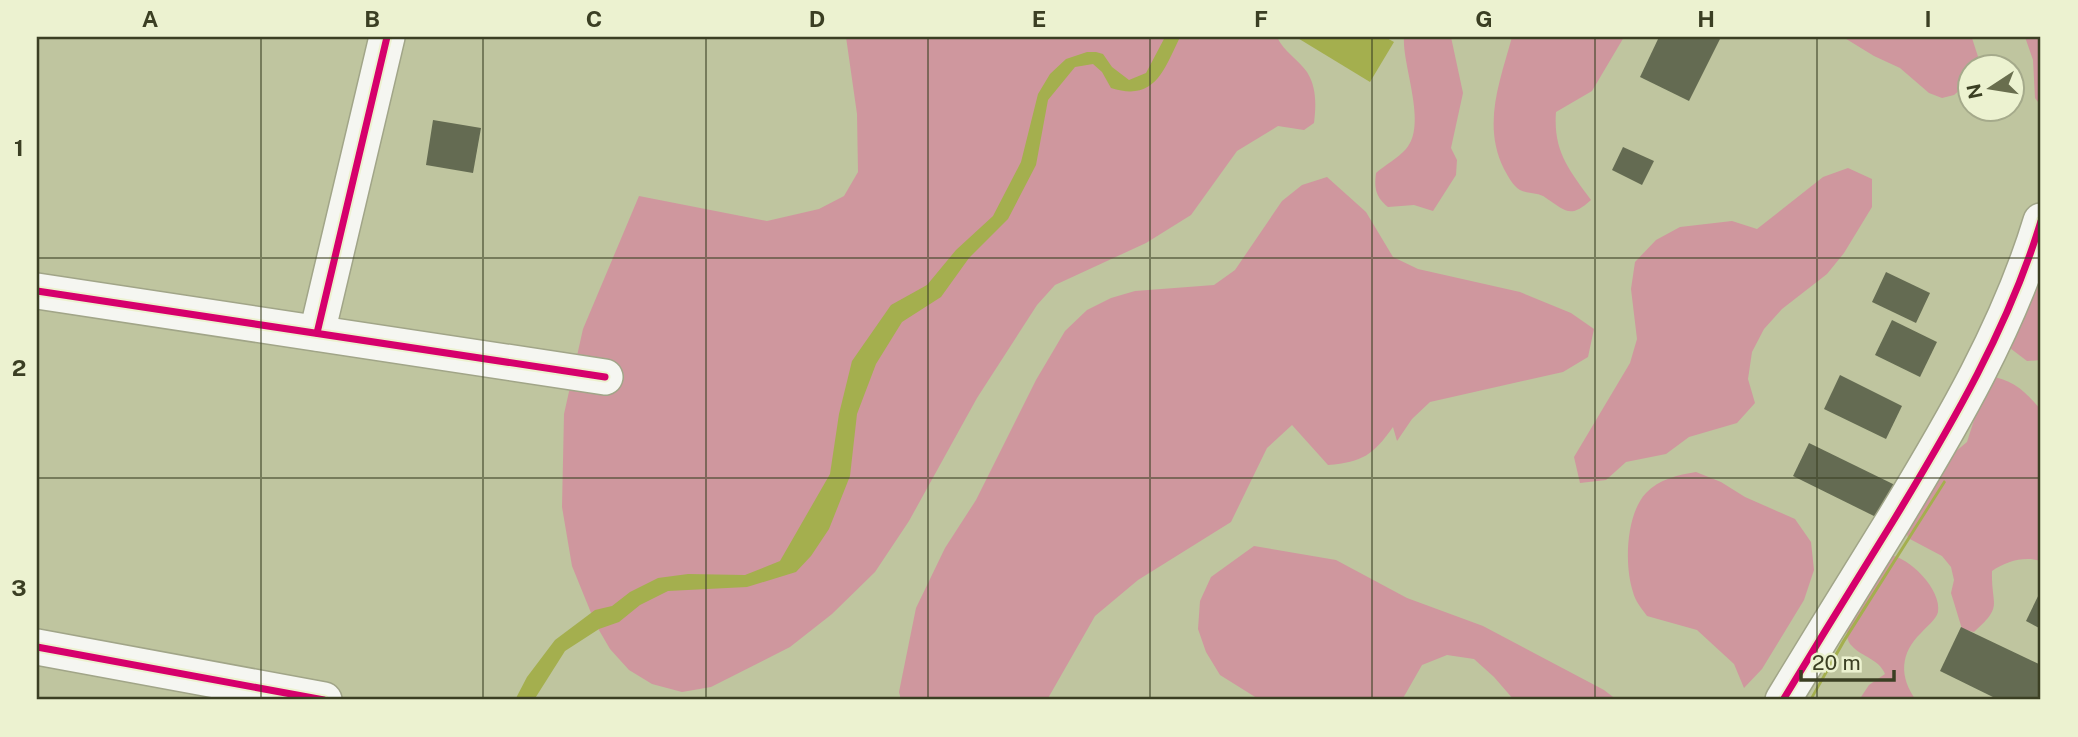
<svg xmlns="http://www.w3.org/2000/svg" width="2078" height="737" font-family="'Public Sans',sans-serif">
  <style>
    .forest { fill: #cf979e }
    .water { fill: #a4af4e }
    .building { fill: #646b52 }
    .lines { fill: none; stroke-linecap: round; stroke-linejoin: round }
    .minor-casing { stroke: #a1a588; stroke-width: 38 }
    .minor { stroke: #f5f6f1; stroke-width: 35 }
    .cycleway-casing { stroke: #ecf2d0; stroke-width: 11 }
    .cycleway { stroke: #d6006c; stroke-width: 7 }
    .grid { fill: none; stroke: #3b3f23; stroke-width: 2; stroke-opacity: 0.55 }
    .neatline { fill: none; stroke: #3b3f23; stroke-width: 2.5 }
    .grid-label { font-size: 23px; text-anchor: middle; font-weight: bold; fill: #3b3f23 }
  </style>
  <rect width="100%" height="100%" fill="#bfc59f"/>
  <g class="forest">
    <path d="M846 37H1277C1284 52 1298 59 1307 72 1317 88 1316 106 1314 123L1304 130 1278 126 1237 151 1191 215 1146 243 1055 285 1037 305 977 398 909 521 875 572 832 614 790 647 711 687 682 692 652 684 629 670 610 649 596 625 572 566 562 507 564 414 583 329 639 196 767 221 819 209 844 196 858 172 857 114Z"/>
    <path d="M1404 37H1451L1463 93 1451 148 1457 160 1456 175 1433 211 1414 205 1388 207C1376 197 1374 189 1376 173 1385 165 1398 158 1406 149 1428 125 1402 66 1404 37Z"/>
    <path d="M1512 37H1624L1592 91 1556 112C1553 151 1569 170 1591 200 1570 219 1566 211 1546 198 1539 192 1528 194 1520 190 1513 186 1508 176 1504 169 1482 125 1500 81 1512 37Z"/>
    <path d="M1843 37 1972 38 1981 66H1969V82L1954 95 1942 98 1929 93 1900 68 1874 56Z"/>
    <path d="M2025 37H2041V106L2035 98 2033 60Z"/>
    <path d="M1848 168 1872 179V207L1844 253 1827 274 1782 309 1764 329 1752 352 1748 379 1755 403 1737 423 1689 437 1666 454 1626 462 1606 480 1580 483 1574 457 1630 363 1637 339 1631 289 1635 262 1656 240 1680 227 1732 221 1757 229 1823 177Z"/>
    <path d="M1327 177 1366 212 1393 257 1418 269 1520 292 1571 313 1594 329 1588 357 1563 372 1430 402 1412 419 1397 441 1393 427C1373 455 1363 462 1328 465L1292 425 1267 448 1231 522 1138 580 1095 616 1047 700H901L899 692 916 608 945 548 976 500 1036 380 1065 331 1087 310 1111 298 1135 291 1214 285 1235 270 1282 201 1302 185Z"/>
    <path d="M2041 255V360L2027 361 2006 345Z"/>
    <path d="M1988 376C2013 379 2026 392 2041 410V561C2024 556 2007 561 1992 571 1991 607 2004 605 1974 632L1962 629 1951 593 1954 580 1951 567 1942 556 1908 538 1905 525 1937 467 1967 442Z"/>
    <path d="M1696 472 1721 482 1745 497 1795 519 1811 542 1814 570 1804 600 1762 669 1744 688 1734 664 1697 630 1647 616C1642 609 1635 601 1633 592 1624 565 1626 514 1646 493 1659 479 1678 475 1696 472Z"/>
    <path d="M1254 546 1336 560 1407 598 1483 626 1604 690 1617 700H1514L1494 677 1474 659 1447 655 1422 665 1402 700H1260L1220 675 1206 652 1198 629 1200 601 1211 577Z"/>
    <path d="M1888 555C1909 556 1942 590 1938 612 1936 620 1926 627 1921 633 1900 653 1899 677 1916 700H1859L1869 685 1885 674C1879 659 1862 657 1852 646 1832 625 1876 574 1888 555Z"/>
  </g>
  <g class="water">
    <path d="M1165 37H1180C1164 70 1155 102 1111 88L1102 72 1093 64 1075 67 1048 100 1036 165 1008 219 969 258 941 297 902 322 876 364 857 414 850 476 829 529 811 556 796 572 747 587 668 591 640 605 619 622 599 629 565 651 534 700H515L527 677 555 640 595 610 612 606 630 592 658 578 688 574 745 575 780 561 830 474 839 414 852 361 891 305 927 285 956 250 993 216 1021 162 1038 94 1050 74 1066 59 1087 52H1096L1103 54 1112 67 1129 80 1146 73Z"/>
    <path d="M1296 37H1385L1394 42 1370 82Z"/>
    <path d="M1944 480 1946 482 1845 642 1812 700H1809L1842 641Z"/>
  </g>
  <g class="building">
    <path d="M1659 37H1721L1689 101 1640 77Z"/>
    <path d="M433 120 481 128 473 173 426 165Z"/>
    <path d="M1623 147 1654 161 1642 185 1612 170Z"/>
    <path d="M1886 272 1930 293 1916 323 1872 302Z"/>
    <path d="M1892 320 1937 342 1920 377 1875 355Z"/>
    <path d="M1840 375 1902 406 1886 439 1824 409Z"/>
    <path d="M1809 443 1895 485 1878 518 1793 476Z"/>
    <path d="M2041 590V629L2026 621Z"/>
    <path d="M1961 627 2041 665V691L2037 700H1999L1940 671Z"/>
  </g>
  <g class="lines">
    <defs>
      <g id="minor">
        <path d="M37 291 605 377"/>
        <path d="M317 333 387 37"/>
        <path d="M37 647 324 700"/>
        <path d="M1783 700C1820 639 1857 579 1895 518 1952 424 2009 327 2041 221"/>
      </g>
    </defs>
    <use href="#minor" class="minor-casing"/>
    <use href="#minor" class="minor"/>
    <defs>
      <g id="cycleway">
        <path d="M37 291 605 377"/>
        <path d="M317 333 387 37"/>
        <path d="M37 647 324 700"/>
        <path d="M1783 700C1820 639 1857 579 1895 518 1952 424 2009 327 2041 221"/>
      </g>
    </defs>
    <use href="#cycleway" class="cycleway-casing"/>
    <use href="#cycleway" class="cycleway"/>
  </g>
  <path class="grid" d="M261 37V700M483 37V700M706 37V700M928 37V700M1150 37V700M1372 37V700M1595 37V700M1817 37V700M37 258H2041M37 478H2041"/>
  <rect width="2078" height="737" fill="none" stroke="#ecf2d0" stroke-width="77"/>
  <g transform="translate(1991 88) rotate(258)"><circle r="33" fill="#ecf2d0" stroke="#a5aa8b" stroke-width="2"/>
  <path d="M0-5L12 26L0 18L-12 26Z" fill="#696e4e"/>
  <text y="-10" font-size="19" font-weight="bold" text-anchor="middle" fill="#3b3f23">N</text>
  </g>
  <path d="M1801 670v10h93v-10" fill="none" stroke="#3b3f23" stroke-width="3.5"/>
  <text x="1812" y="670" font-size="21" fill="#3b3f23" stroke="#ecf2d0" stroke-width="5" paint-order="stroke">20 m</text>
  <rect x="38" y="38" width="2001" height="660" class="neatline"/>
  <g class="grid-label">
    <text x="150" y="27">A</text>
    <text x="372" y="27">B</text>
    <text x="594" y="27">C</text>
    <text x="817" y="27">D</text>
    <text x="1039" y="27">E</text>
    <text x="1261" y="27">F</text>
    <text x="1484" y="27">G</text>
    <text x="1706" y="27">H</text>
    <text x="1928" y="27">I</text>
    <text x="19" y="156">1</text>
    <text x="19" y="376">2</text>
    <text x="19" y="596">3</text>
  </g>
</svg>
